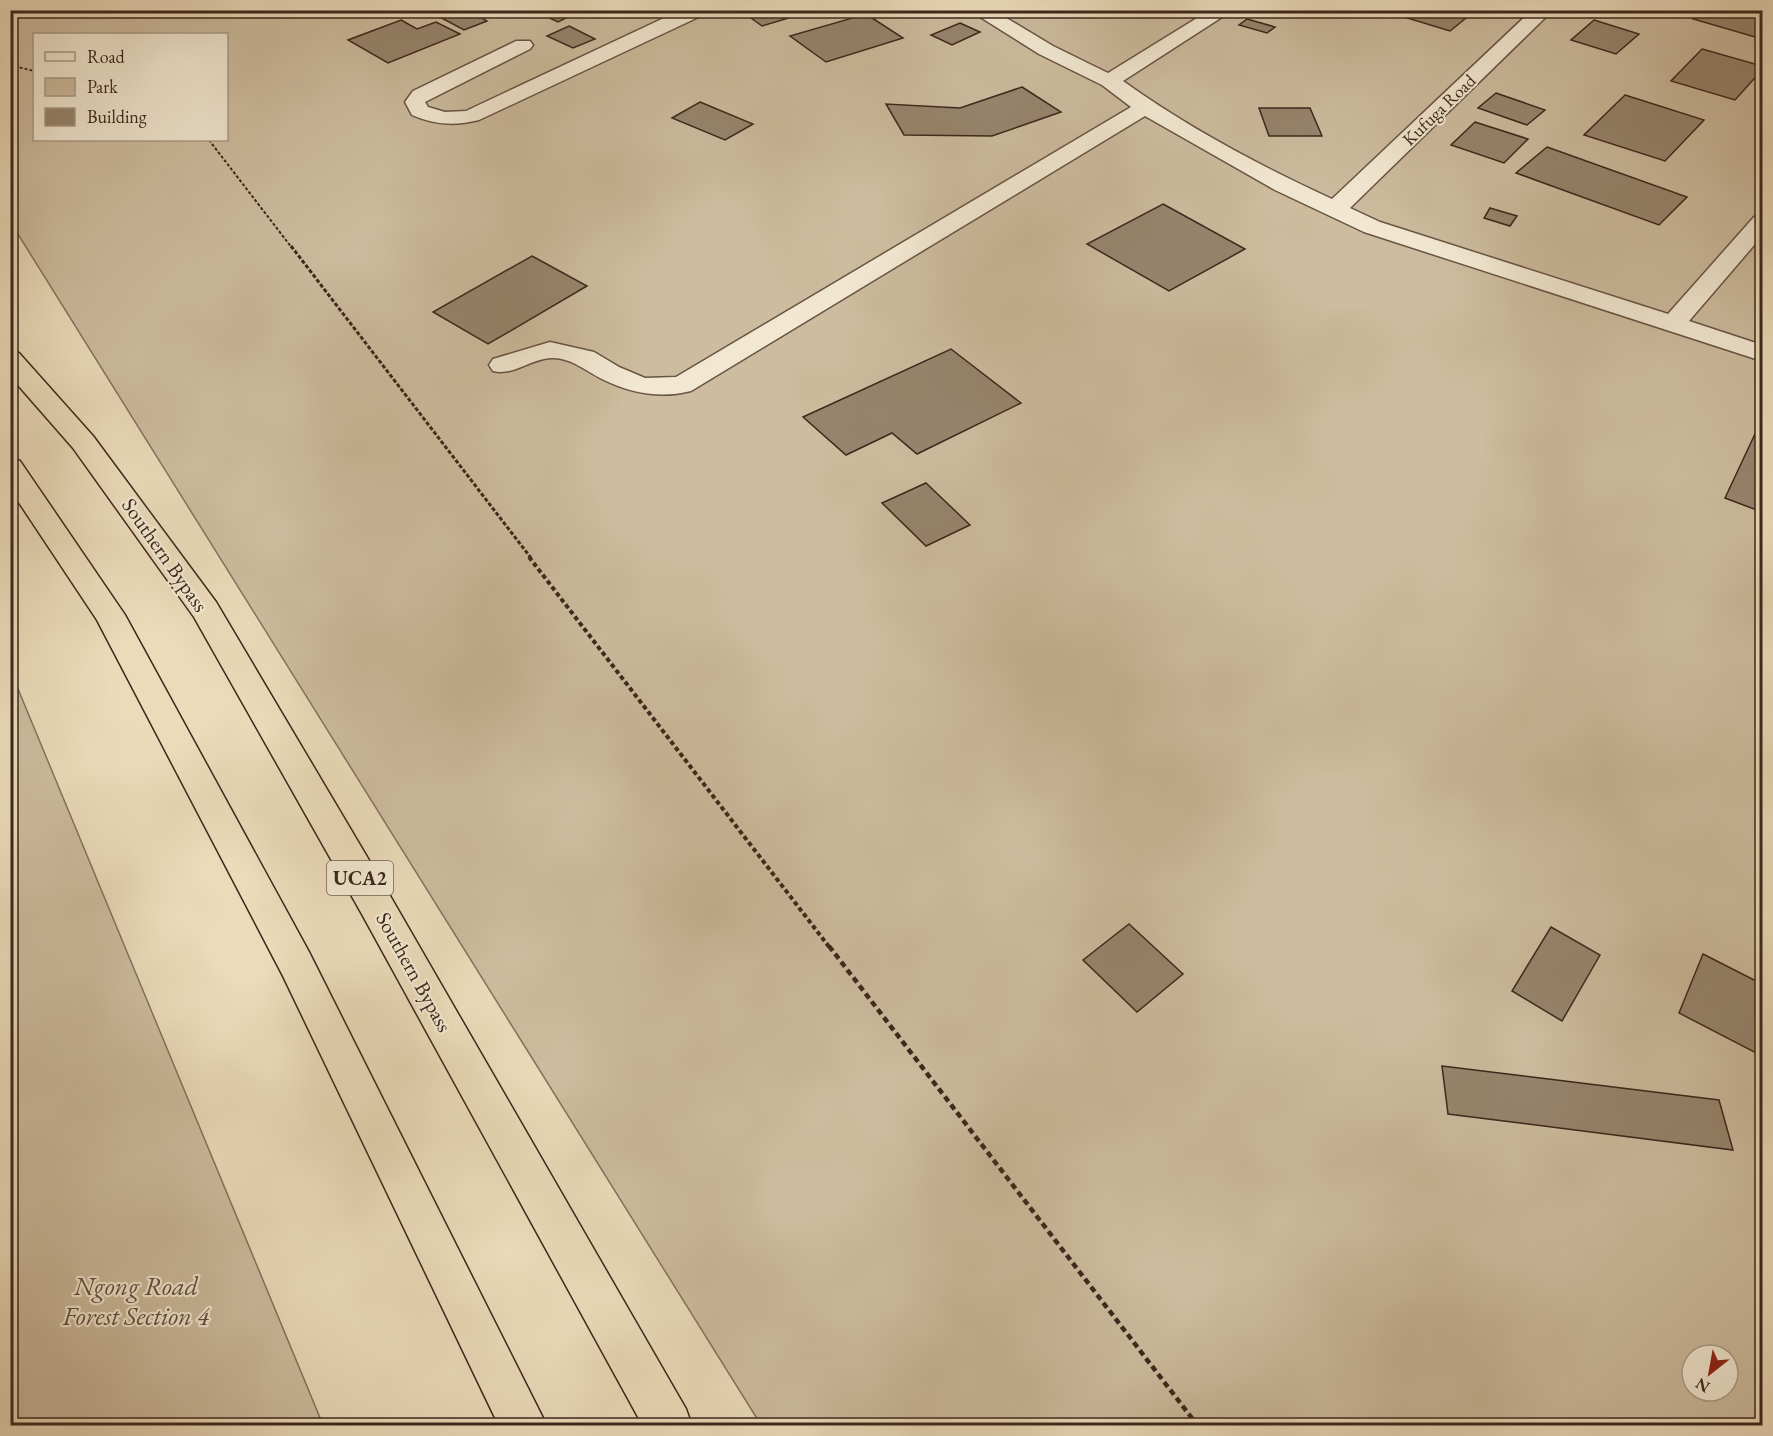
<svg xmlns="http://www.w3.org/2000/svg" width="1773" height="1436" font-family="'EB Garamond',serif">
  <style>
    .green { fill: #cdbc9f; stroke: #84725e; stroke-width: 1.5; fill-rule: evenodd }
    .building { fill: #97856e; stroke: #3c271c; stroke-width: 1.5 }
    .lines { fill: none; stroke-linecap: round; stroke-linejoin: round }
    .street-casing { stroke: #685444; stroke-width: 3 }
    .highway-casing { stroke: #3c271c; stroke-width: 3 }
    .path-far3 { stroke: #3c271c; stroke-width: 2; stroke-dasharray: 3 2; stroke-linecap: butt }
    .path-far2 { stroke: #3c271c; stroke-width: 3; stroke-dasharray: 4 2; stroke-linecap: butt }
    .path-far1 { stroke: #3c271c; stroke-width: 4; stroke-dasharray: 4.5 3; stroke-linecap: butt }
    .path { stroke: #3c271c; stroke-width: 4.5; stroke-dasharray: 6 4; stroke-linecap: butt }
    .street { fill: #f2e8d2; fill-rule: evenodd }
    .highway { fill: #ebdbba; fill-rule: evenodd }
    .labels { text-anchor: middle; stroke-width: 4.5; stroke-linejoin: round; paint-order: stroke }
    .far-street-label { font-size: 18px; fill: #3c271c; stroke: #f2e8d2 }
    .shield { fill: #f2e8d2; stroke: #736153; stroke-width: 1.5 }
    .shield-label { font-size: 20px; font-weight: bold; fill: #3c271c }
    .street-label { font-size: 21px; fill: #3c271c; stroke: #f2e8d2 }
    .near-park-label { font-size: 26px; font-style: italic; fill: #604c3d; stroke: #f2e8d2 }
  </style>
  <rect width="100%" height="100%" fill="#ebdbba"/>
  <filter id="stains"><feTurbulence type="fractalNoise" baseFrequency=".00333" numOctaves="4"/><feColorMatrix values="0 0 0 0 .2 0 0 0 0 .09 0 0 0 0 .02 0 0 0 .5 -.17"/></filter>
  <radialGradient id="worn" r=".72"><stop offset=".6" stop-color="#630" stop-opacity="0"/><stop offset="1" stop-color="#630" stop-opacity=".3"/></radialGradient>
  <g class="green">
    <path d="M11 11H1762V1425H761L11 223ZM34 34H226V140H34ZM1692 1355H1728V1391H1692Z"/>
    <path d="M11 672 323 1425H11Z"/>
  </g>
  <g class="building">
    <path d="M443 10H468L487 21 464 30 434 14Z"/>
    <path d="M532 10H582L558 22Z"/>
    <path d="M740 10H815L762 26Z"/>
    <path d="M1156 10H1185L1175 17Z"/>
    <path d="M1381 10H1476L1450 31Z"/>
    <path d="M1703 10H1762V39L1693 19Z"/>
    <path d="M866 14 903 38 826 62 790 36Z"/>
    <path d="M1247 19 1275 27 1267 33 1239 25Z"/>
    <path d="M401 20 417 29 436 22 460 34 388 63 348 40Z"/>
    <path d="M1594 20 1639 34 1616 54 1571 40Z"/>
    <path d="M960 23 980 32 952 45 931 35Z"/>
    <path d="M569 26 595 39 573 48 547 36Z"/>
    <path d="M1702 49 1762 66V70L1735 100 1671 81Z"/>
    <path d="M1022 87 1061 112 992 136 904 135 886 104 960 108Z"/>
    <path d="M1496 93 1545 110 1527 125 1478 108Z"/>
    <path d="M1625 95 1704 120 1665 161 1584 135Z"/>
    <path d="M700 102 753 124 725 140 672 118Z"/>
    <path d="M1259 108H1310L1322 136H1269Z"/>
    <path d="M1475 122 1528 139 1504 163 1451 145Z"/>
    <path d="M1547 147 1687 197 1659 225 1516 173Z"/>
    <path d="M1163 204 1245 249 1169 291 1087 244Z"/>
    <path d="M1490 208 1517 216 1510 226 1484 218Z"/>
    <path d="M532 256 587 286 488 344 433 312Z"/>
    <path d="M951 349 1021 403 917 454 892 433 846 455 803 417Z"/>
    <path d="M1762 419V512L1725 498Z"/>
    <path d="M926 483 970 525 926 546 882 503Z"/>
    <path d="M1129 924 1183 974 1137 1012 1083 960Z"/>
    <path d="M1551 927 1600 955 1562 1021 1512 991Z"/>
    <path d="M1703 954 1762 984V1047L1760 1055 1679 1013Z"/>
    <path d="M1442 1066 1719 1100 1733 1150 1448 1114Z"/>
  </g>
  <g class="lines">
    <defs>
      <g id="street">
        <path d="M681 10H707L705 14 479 120C456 126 434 125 412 115L405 102 413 91 516 41H530L533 45 530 49 425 102 428 107 445 112 466 111Z"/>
        <path d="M969 10H993L1053 46 1108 73 1210 10H1233L1123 81C1187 127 1260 166 1332 199L1532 10H1553L1350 208 1380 222 1668 314 1754 217 1762 215V236L1689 321 1762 345V361L1364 232 1275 190 1145 116 691 391C660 399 630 393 602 379 586 371 570 357 551 358 530 359 514 376 493 371L489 365 493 359 550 342 594 352 619 367 645 378 676 377 1131 107 1102 85 1039 54Z"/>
      </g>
      <g id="highway">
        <path d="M10 351 19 353 93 436 216 602 389 894 686 1409 692 1426H643L363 916 194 617 73 448 10 376Z"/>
        <path d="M10 458 20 461 125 615 309 952 547 1426H499L283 976 97 620 10 489Z"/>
      </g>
    </defs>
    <use href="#street" class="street-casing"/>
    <use href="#highway" class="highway-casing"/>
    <g class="path-far3">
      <path d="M10 65 34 71"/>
      <path d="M209 140 292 248"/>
    </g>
    <path class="path-far2" d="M291 246 531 558"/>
    <path class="path-far1" d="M529 557 830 948"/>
    <path class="path" d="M829 946 1198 1426"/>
    <use href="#street" class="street"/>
    <use href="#highway" class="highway"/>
  </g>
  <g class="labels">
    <g class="far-street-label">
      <text transform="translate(1439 110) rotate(-44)" y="6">Kufuga Road</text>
    </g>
    <rect class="shield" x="327" y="861" width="66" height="34" rx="4.5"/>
    <g class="shield-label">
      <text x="360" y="885">UCA2</text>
    </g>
    <g class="street-label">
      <text transform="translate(165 555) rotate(55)" y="7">Southern Bypass</text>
      <text transform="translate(414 972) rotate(61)" y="7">Southern Bypass</text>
    </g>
    <g class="near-park-label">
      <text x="136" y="1295">Ngong Road<tspan x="136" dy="30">Forest Section 4</tspan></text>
    </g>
  </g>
  <rect width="1773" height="1436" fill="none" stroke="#ebdbba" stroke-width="36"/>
  <rect x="12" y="12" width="1749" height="1412" fill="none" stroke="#3c271c" stroke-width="3"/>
  <rect x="18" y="18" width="1737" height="1400" fill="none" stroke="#3c271c" stroke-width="1.5"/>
  <rect x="33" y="33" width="195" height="108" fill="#f2e8d2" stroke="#a99b89" stroke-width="1.5"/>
  <rect x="45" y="52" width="30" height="9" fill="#f2e8d2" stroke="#a99b89" stroke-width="1.5"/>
  <text x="87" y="63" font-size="18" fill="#3c271c">Road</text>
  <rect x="45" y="78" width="30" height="18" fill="#cdbc9f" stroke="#a99b89" stroke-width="1.5"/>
  <text x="87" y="93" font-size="18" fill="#3c271c">Park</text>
  <rect x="45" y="108" width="30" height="18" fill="#97856e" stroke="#a99b89" stroke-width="1.5"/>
  <text x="87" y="123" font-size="18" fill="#3c271c">Building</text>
  <g transform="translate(1710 1373) rotate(211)"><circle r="28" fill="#f2e8d2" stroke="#a99b89" stroke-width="1.5"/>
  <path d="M0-4.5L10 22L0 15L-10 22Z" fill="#8f2418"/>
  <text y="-9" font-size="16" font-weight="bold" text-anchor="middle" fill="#3c271c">N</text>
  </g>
  <rect width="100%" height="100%" filter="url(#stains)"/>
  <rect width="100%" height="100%" fill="url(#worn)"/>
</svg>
